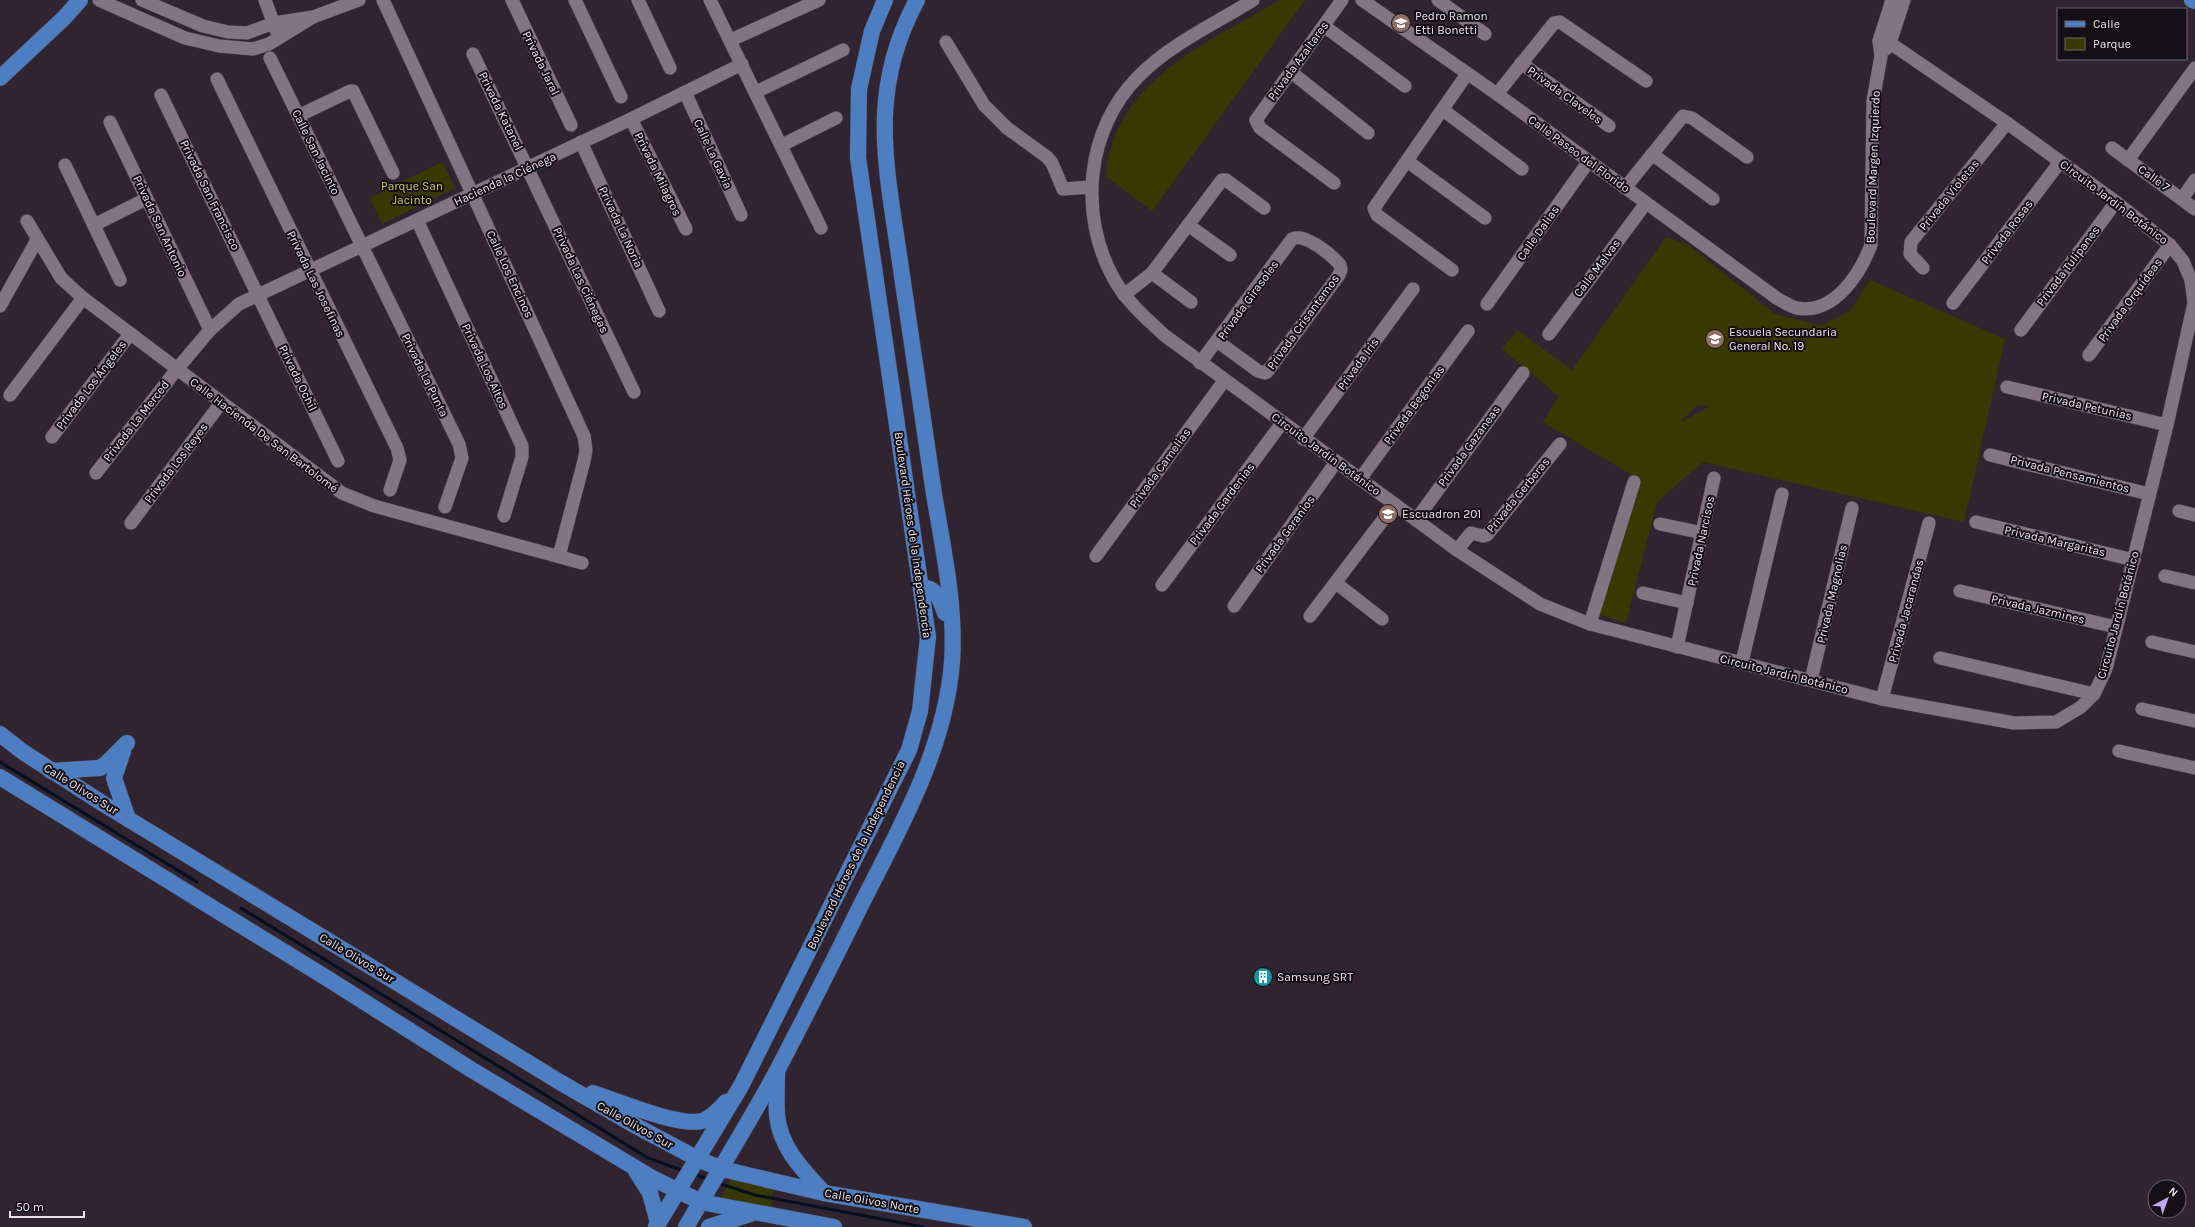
<svg xmlns="http://www.w3.org/2000/svg" width="2195" height="1227" font-family="Karla,sans-serif">
  <style>
    .green { fill: #383900; fill-rule: evenodd }
    .lines { fill: none; stroke-linecap: round; stroke-linejoin: round }
    .stream { stroke: #021020; stroke-width: 3 }
    .minor-casing { stroke: #4b404a; stroke-width: 14 }
    .major-casing { stroke: #4b404a; stroke-width: 17 }
    .minor { stroke: #827481; stroke-width: 13 }
    .major { stroke: #4d7ec2; stroke-width: 16 }
    .labels { text-anchor: middle; stroke-width: 4; stroke-linejoin: round; paint-order: stroke }
    .poi-label { font-size: 12px; fill: #ebe3ea; stroke: #151015; text-anchor: start }
    .street-label { font-size: 12px; fill: #ebe3ea; stroke: #151015 }
    .park-label { font-size: 12px; fill: #c7cb5f; stroke: #151015 }
  </style>
  <rect width="100%" height="100%" fill="#302430"/>
  <g class="green">
    <path d="M1280 0H1305L1152 211 1106 176C1113 81 1209 42 1280 0Z"/>
    <path d="M442 162 455 188 382 224 370 198Z"/>
    <path d="M1666 237 1687 244 1775 314 1821 326 1850 311 1870 280 2005 339 1964 522 1703 462 1657 502 1626 623 1597 614 1630 474 1543 422 1559 396 1502 349 1517 330 1572 370ZM1697 405 1710 406 1681 422V421Z"/>
    <path d="M732 1178 773 1188 771 1210 721 1198Z"/>
  </g>
  <g class="lines">
    <g class="stream">
      <path d="M0 762 197 882"/>
      <path d="M241 908 648 1158 684 1171"/>
      <path d="M693 1174 709 1179"/>
      <path d="M718 1183 755 1195 923 1227"/>
    </g>
    <defs>
      <g id="minor">
        <path d="M99 0 185 38 219 46 253 49 269 44 313 17"/>
        <path d="M142 0 203 26 228 32 247 33 274 23 313 17 359 0"/>
        <path d="M265 0 276 30"/>
        <path d="M383 0 584 436 586 450 584 461 559 556"/>
        <path d="M512 0 571 125"/>
        <path d="M575 0 621 97"/>
        <path d="M638 0 670 68"/>
        <path d="M710 0 821 228"/>
        <path d="M1253 0C1215 24 1170 44 1138 77 1086 129 1078 215 1114 279 1126 301 1146 318 1164 335L1457 550 1540 604 1590 624 1882 699 2014 723 2056 722 2081 707 2094 694 2106 669 2167 425 2194 303 2191 280 2183 261 2170 245 2116 202 2007 123 1890 43 1879 41"/>
        <path d="M1362 0 1497 94 1778 299C1784 302 1791 307 1797 308 1834 315 1860 274 1871 245L1873 101 1881 56 1879 41 1892 0"/>
        <path d="M1438 0 1485 34"/>
        <path d="M1324 26 1405 86"/>
        <path d="M731 40 819 0"/>
        <path d="M946 42 984 105 1007 128 1047 157 1052 163 1063 189 1091 187"/>
        <path d="M1886 49 1890 43 1904 0"/>
        <path d="M473 54 634 392"/>
        <path d="M270 58 459 444 462 458 445 507"/>
        <path d="M1521 63 1609 126"/>
        <path d="M1291 72 1368 133"/>
        <path d="M217 79 397 448 400 460 390 490"/>
        <path d="M685 92 741 215"/>
        <path d="M756 92 843 50"/>
        <path d="M1497 94 1554 23 1560 22 1646 81"/>
        <path d="M161 95 338 461"/>
        <path d="M1443 110 1522 169"/>
        <path d="M298 116 350 91H353L393 173"/>
        <path d="M631 119 686 229"/>
        <path d="M110 122 210 330"/>
        <path d="M581 142 659 311"/>
        <path d="M782 145 836 118"/>
        <path d="M2112 148 2195 209"/>
        <path d="M1652 154 1713 199"/>
        <path d="M2128 160 2195 68"/>
        <path d="M1407 161 1485 218"/>
        <path d="M65 165 120 280"/>
        <path d="M1334 183 1260 128 1256 120 1342 0"/>
        <path d="M1625 188 1683 116 1692 118 1747 157"/>
        <path d="M2182 199 2195 180"/>
        <path d="M417 220 522 446V457L504 516"/>
        <path d="M27 221 61 278 83 298 342 493 374 506 582 563"/>
        <path d="M94 225 146 199"/>
        <path d="M1188 225 1230 255"/>
        <path d="M1923 268 1910 254 1911 242 2007 123"/>
        <path d="M1452 270 1377 215 1374 208 1467 74"/>
        <path d="M1152 273 1191 302"/>
        <path d="M1124 295 1152 273 1222 180H1226L1264 208"/>
        <path d="M1953 303 2060 162"/>
        <path d="M1487 304 1589 161"/>
        <path d="M0 306 37 240"/>
        <path d="M2021 330 2116 202"/>
        <path d="M1549 334 1646 203"/>
        <path d="M2089 355 2170 245"/>
        <path d="M1200 363 1292 239C1304 232 1332 255 1340 265L1341 270 1339 275 1267 372 1265 373 1258 371 1217 341"/>
        <path d="M2007 387 2167 425"/>
        <path d="M10 395 83 298"/>
        <path d="M52 437 130 334"/>
        <path d="M1303 439 1413 289"/>
        <path d="M1990 455 2149 494"/>
        <path d="M96 473 177 369 210 330 239 304 631 119 742 64"/>
        <path d="M1360 479 1468 331"/>
        <path d="M2179 511 2195 515"/>
        <path d="M1416 520 1523 373"/>
        <path d="M1976 522 2134 560"/>
        <path d="M131 523 221 403"/>
        <path d="M1660 524 1703 533"/>
        <path d="M1457 550 1471 533 1483 536 1487 535 1560 444"/>
        <path d="M1096 556 1224 381"/>
        <path d="M2165 576 2195 583"/>
        <path d="M1336 583 1382 619"/>
        <path d="M1162 585 1282 423"/>
        <path d="M1960 591 2116 627"/>
        <path d="M1643 593 1687 603"/>
        <path d="M1234 606 1336 462"/>
        <path d="M1310 616 1395 504"/>
        <path d="M1590 624 1634 482"/>
        <path d="M2152 642 2195 652"/>
        <path d="M1677 647 1714 478"/>
        <path d="M1940 658 2094 694"/>
        <path d="M1742 662 1782 494"/>
        <path d="M1811 680 1852 508"/>
        <path d="M1882 699 1929 523"/>
        <path d="M2142 709 2195 721"/>
        <path d="M2119 751 2195 768"/>
      </g>
      <g id="major">
        <path d="M2192 0 2195 1"/>
        <path d="M0 78 64 18 80 0"/>
        <path d="M921 587C937 588 940 599 945 613"/>
        <path d="M0 734 23 752 102 803 368 965 558 1081 636 1126 698 1159 722 1169 824 1193 1024 1227"/>
        <path d="M123 751 114 778 128 819"/>
        <path d="M51 771 100 768 107 763 127 743"/>
        <path d="M0 777 325 977 472 1070 654 1179 701 1202 834 1227"/>
        <path d="M777 1072C777 1086 776 1101 777 1115 780 1148 803 1170 824 1193"/>
        <path d="M593 1093C617 1101 679 1127 702 1121 712 1118 719 1109 726 1102"/>
        <path d="M636 1171 650 1193 658 1223"/>
        <path d="M656 1227 741 1086 909 750 920 711 928 637 858 158 859 89 872 31 885 0"/>
        <path d="M686 1227C717 1174 749 1123 778 1069 805 1017 832 964 858 911 897 833 945 752 952 662 956 608 943 548 934 494 922 414 911 334 899 255 885 160 869 89 917 0"/>
        <path d="M709 1227 750 1214"/>
      </g>
    </defs>
    <use href="#minor" class="minor-casing"/>
    <use href="#major" class="major-casing"/>
    <use href="#minor" class="minor"/>
    <use href="#major" class="major"/>
  </g>
  <defs>
    <symbol id="school-disc" viewBox="-11 -11 22 22"><circle r="9.5" fill="#8d6e63" stroke="#151015"/><path d="M0-5L7-2L0 1L-7-2ZM-4 1L0 2.5L4 1V4Q0 6-4 4Z" fill="#fff"/></symbol>
    <symbol id="building-disc" viewBox="-11 -11 22 22"><circle r="9.5" fill="#0f9aa8" stroke="#151015"/><path d="M-4-6H4V6H1V3H-1V6H-4ZM-2.5-4.3h1.7v1.8h-1.7ZM.8-4.3h1.7v1.8H.8ZM-2.5-1h1.7V.8h-1.7ZM.8-1h1.7V.8H.8Z" fill="#fff"/></symbol>
  </defs>
  <g fill-rule="evenodd">
    <use href="#school-disc" x="1390" y="12" width="22" height="22"/>
    <use href="#school-disc" x="1704" y="328" width="22" height="22"/>
    <use href="#school-disc" x="1377" y="503" width="22" height="22"/>
    <use href="#building-disc" x="1252" y="966" width="22" height="22"/>
  </g>
  <g class="labels">
    <g class="poi-label">
      <text x="1415" y="20">Pedro Ramon<tspan x="1415" dy="14">Etti Bonetti</tspan></text>
      <text x="1729" y="336">Escuela Secundaria<tspan x="1729" dy="14">General No. 19</tspan></text>
      <text x="1402" y="518">Escuadron 201</text>
      <text x="1277" y="981">Samsung SRT</text>
    </g>
    <g class="street-label">
      <text transform="translate(1298 61) rotate(-54)" y="4">Privada Azaltares</text>
      <text transform="translate(541 63) rotate(64)" y="4">Privada Jaral</text>
      <text transform="translate(1565 95) rotate(36)" y="4">Privada Claveles</text>
      <text transform="translate(501 111) rotate(64)" y="4">Privada Katanel</text>
      <text transform="translate(316 152) rotate(64)" y="4">Calle San Jacinto</text>
      <text transform="translate(713 154) rotate(65)" y="4">Calle La Gavia</text>
      <text transform="translate(1579 154) rotate(36)" y="4">Calle Paseo del Florido</text>
      <text transform="translate(1873 167) rotate(-88)" y="4">Boulevard Margen Izquierdo</text>
      <text transform="translate(658 174) rotate(64)" y="4">Privada Milagros</text>
      <text transform="translate(2154 178) rotate(36)" y="4">Calle 7</text>
      <text transform="translate(505 179) rotate(-25)" y="4">Hacienda la Ciénega</text>
      <text transform="translate(210 195) rotate(64)" y="4">Privada San Francisco</text>
      <text transform="translate(1949 195) rotate(-51)" y="4">Privada Violetas</text>
      <text transform="translate(2114 202) rotate(37)" y="4">Circuito Jardín Botánico</text>
      <text transform="translate(160 226) rotate(65)" y="4">Privada San Antonio</text>
      <text transform="translate(621 227) rotate(65)" y="4">Privada La Noria</text>
      <text transform="translate(2007 232) rotate(-53)" y="4">Privada Rosas</text>
      <text transform="translate(1538 233) rotate(-55)" y="4">Calle Dalias</text>
      <text transform="translate(2068 266) rotate(-53)" y="4">Privada Tulipanes</text>
      <text transform="translate(1597 268) rotate(-53)" y="4">Calle Malvas</text>
      <text transform="translate(510 274) rotate(65)" y="4">Calle Los Encinos</text>
      <text transform="translate(581 280) rotate(65)" y="4">Privada Las Ciénegas</text>
      <text transform="translate(316 284) rotate(64)" y="4">Privada Las Josefinas</text>
      <text transform="translate(1248 300) rotate(-54)" y="4">Privada Girasoles</text>
      <text transform="translate(2130 300) rotate(-54)" y="4">Privada Orquídeas</text>
      <text transform="translate(1303 322) rotate(-54)" y="4">Privada Crisantemos</text>
      <text transform="translate(1358 364) rotate(-54)" y="4">Privada Iris</text>
      <text transform="translate(485 366) rotate(65)" y="4">Privada Los Altos</text>
      <text transform="translate(425 375) rotate(64)" y="4">Privada La Punta</text>
      <text transform="translate(298 378) rotate(64)" y="4">Privada Ochil</text>
      <text transform="translate(91 385) rotate(-53)" y="4">Privada Los Ángeles</text>
      <text transform="translate(1414 405) rotate(-54)" y="4">Privada Begonias</text>
      <text transform="translate(2087 406) rotate(13)" y="4">Privada Petunias</text>
      <text transform="translate(136 421) rotate(-52)" y="4">Privada La Merced</text>
      <text transform="translate(264 435) rotate(37)" y="4">Calle Hacienda De San Bartolomé</text>
      <text transform="translate(1469 446) rotate(-54)" y="4">Privada Gazaneas</text>
      <text transform="translate(1326 454) rotate(36)" y="4">Circuito Jardín Botánico</text>
      <text transform="translate(176 463) rotate(-53)" y="4">Privada Los Reyes</text>
      <text transform="translate(1160 468) rotate(-54)" y="4">Privada Camelias</text>
      <text transform="translate(2070 474) rotate(14)" y="4">Privada Pensamientos</text>
      <text transform="translate(1518 495) rotate(-51)" y="4">Privada Gerberas</text>
      <text transform="translate(1222 504) rotate(-53)" y="4">Privada Gardenias</text>
      <text transform="translate(1285 534) rotate(-54)" y="4">Privada Geranios</text>
      <text transform="translate(913 535) rotate(82)" y="4">Boulevard Héroes de la Independencia</text>
      <text transform="translate(1701 541) rotate(-78)" y="4">Privada Narcisos</text>
      <text transform="translate(2055 541) rotate(13)" y="4">Privada Margaritas</text>
      <text transform="translate(1832 594) rotate(-77)" y="4">Privada Magnolias</text>
      <text transform="translate(2038 609) rotate(13)" y="4">Privada Jazmines</text>
      <text transform="translate(1906 611) rotate(-75)" y="4">Privada Jacarandas</text>
      <text transform="translate(2118 615) rotate(-75)" y="4">Circuito Jardín Botánico</text>
      <text transform="translate(1784 674) rotate(14)" y="4">Circuito Jardín Botánico</text>
      <text transform="translate(81 789) rotate(32)" y="4">Calle Olivos Sur</text>
      <text transform="translate(856 855) rotate(-64)" y="4">Boulevard Héroes de la Independencia</text>
      <text transform="translate(357 958) rotate(31)" y="4">Calle Olivos Sur</text>
      <text transform="translate(635 1125) rotate(29)" y="4">Calle Olivos Sur</text>
      <text transform="translate(872 1201) rotate(10)" y="4">Calle Olivos Norte</text>
    </g>
    <g class="park-label">
      <text x="412" y="190">Parque San<tspan x="412" dy="14">Jacinto</tspan></text>
    </g>
  </g>
  <rect x="2057" y="8" width="130" height="52" fill="#151015" stroke="#6b646a"/>
  <rect x="2065" y="21" width="20" height="6" fill="#4d7ec2" stroke="#6b646a"/>
  <text x="2093" y="28" font-size="12" fill="#ebe3ea">Calle</text>
  <rect x="2065" y="38" width="20" height="12" fill="#383900" stroke="#6b646a"/>
  <text x="2093" y="48" font-size="12" fill="#ebe3ea">Parque</text>
  <g transform="translate(2167 1199) rotate(41)"><circle r="19" fill="#151015" stroke="#6b646a"/>
  <path d="M0-3L7 15L0 10L-7 15Z" fill="#bea9f4"/>
  <text y="-6" font-size="11" font-weight="bold" text-anchor="middle" fill="#ebe3ea">N</text>
  </g>
  <path d="M10 1211v6h74v-6" fill="none" stroke="#ebe3ea" stroke-width="2"/>
  <text x="16" y="1211" font-size="12" fill="#ebe3ea" stroke="#151015" stroke-width="3" paint-order="stroke">50 m</text>
</svg>
